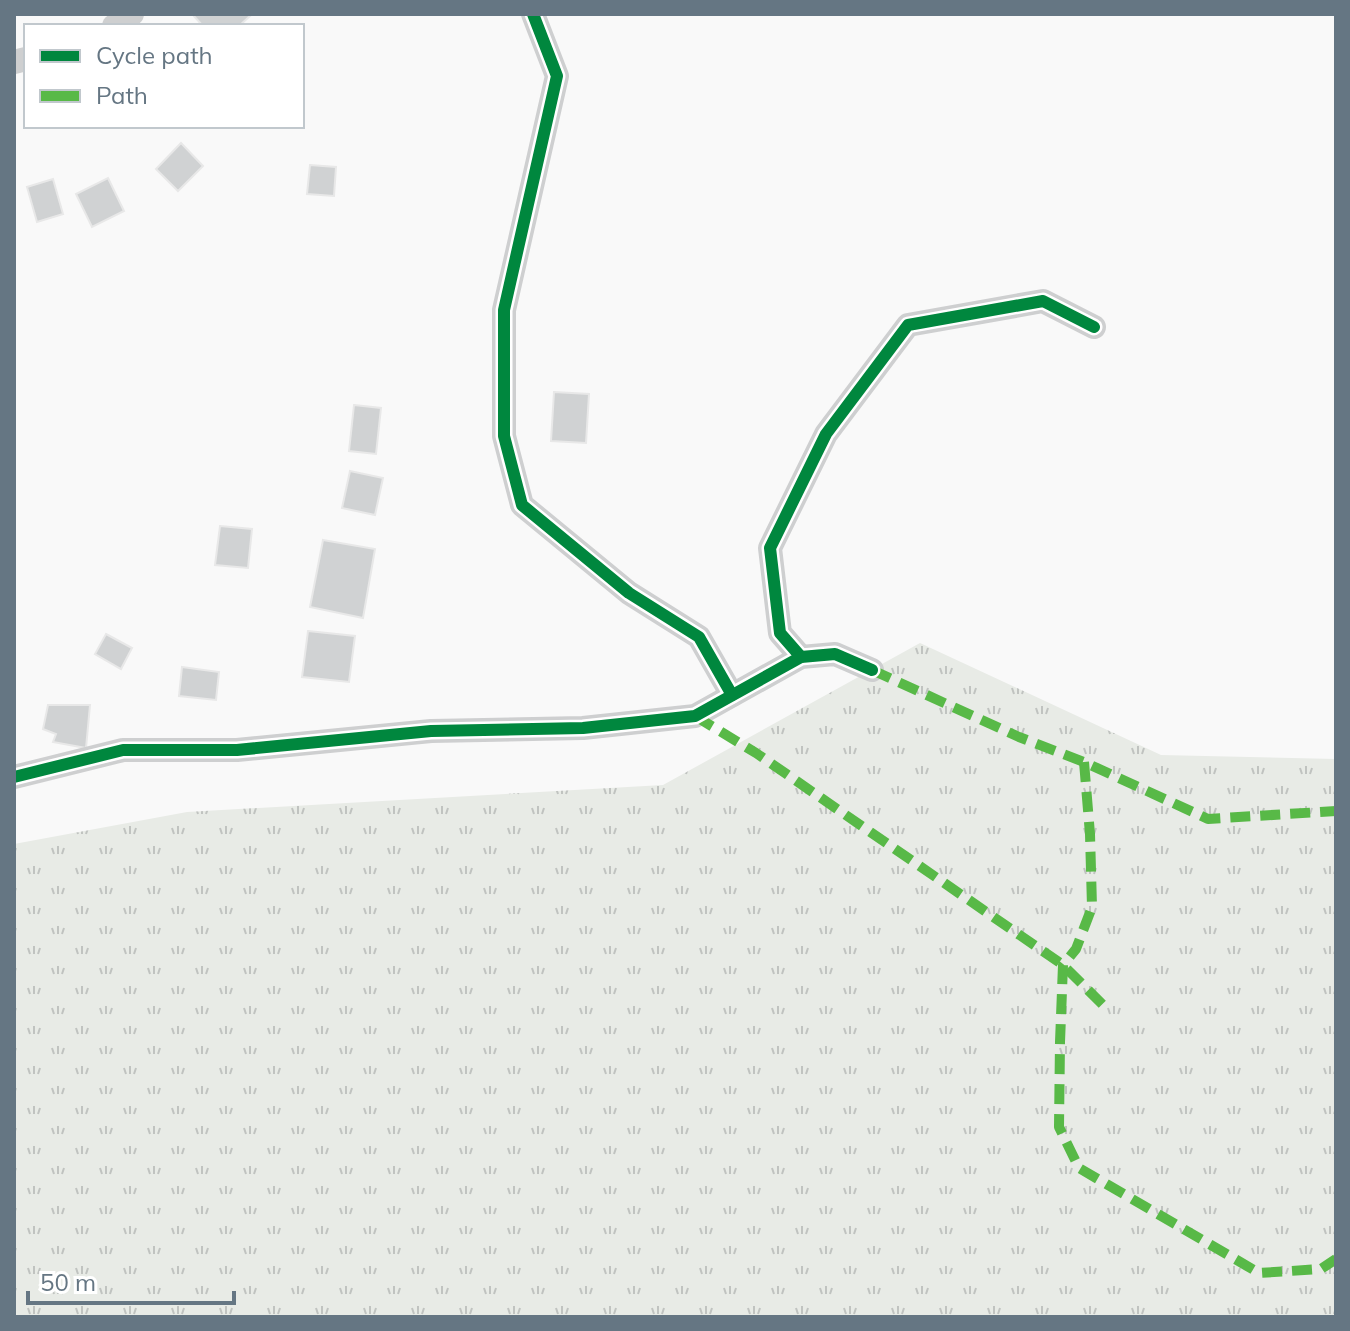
<svg xmlns="http://www.w3.org/2000/svg" width="1350" height="1331" viewBox="0 0 1350 1331" font-family="Mulish,sans-serif">
  <style>
    .grass { fill: url(#grass-tufts) }
    .building { fill: #d0d2d3; stroke: #e8e8e8; stroke-width: 2 }
    .lines { fill: none; stroke-linecap: round; stroke-linejoin: round }
    .minor { stroke: #cecfd0; stroke-width: 24 }
    .quiet { stroke: #58b947; stroke-width: 10; stroke-dasharray: 20 10; stroke-linecap: butt }
    .cycleway-casing { stroke: #fff; stroke-width: 17 }
    .cycleway { stroke: #00873e; stroke-width: 12 }
  </style>
  <defs>
    <pattern id="grass-tufts" width="24" height="20" patternUnits="userSpaceOnUse" patternTransform="scale(2)"><rect width="24" height="20" fill="#e8ebe6"/><path d="M3 7l-1-3M5 7V3M7 7l1-3M15 17l-1-3M17 17v-4M19 17l1-3" fill="none" stroke="#c0c3c0"/></pattern>
  </defs>
  <rect width="100%" height="100%" fill="#f9f9f9"/>
  <polygon class="grass" points="920,643 1161,755 1336,759 1336,1317 14,1317 14,844 187,812 663,785"/>
  <g class="building">
    <polygon points="192,14 248,14 250,16 239,26 203,26"/>
    <polygon points="181,143 203,166 178,191 156,169"/>
    <polygon points="310,165 336,167 334,196 307,194"/>
    <polygon points="108,178 124,211 92,227 76,194"/>
    <polygon points="53,179 63,214 37,222 27,187"/>
    <polygon points="554,392 589,394 586,443 551,441"/>
    <polygon points="354,405 381,408 376,454 349,451"/>
    <polygon points="350,471 383,478 375,515 342,508"/>
    <polygon points="220,526 252,529 248,568 215,565"/>
    <polygon points="323,540 375,549 363,618 310,607"/>
    <polygon points="308,631 355,636 349,682 302,677"/>
    <polygon points="106,634 132,648 121,669 95,654"/>
    <polygon points="182,667 219,672 216,700 179,696"/>
    <polygon points="48,705 90,705 86,748 53,742 56,734 43,729"/>
  </g>
  <g class="lines">
    <g class="minor">
      <polyline points="533,14 557,76 504,310 504,436 522,505 629,593 699,637 732,695"/>
      <polyline points="114,26 132,14"/>
      <polyline points="14,62 26,59"/>
      <polyline points="801,657 780,633 770,548 826,434 908,325 1043,301 1094,327"/>
      <polyline points="14,777 123,750 237,750 431,731 583,728 695,716 801,657 835,654 872,670"/>
    </g>
    <g class="quiet">
      <polyline points="872,670 1019,737 1084,762 1208,819 1336,811"/>
      <polyline points="695,716 756,753 1063,965 1108,1010"/>
      <polyline points="1084,762 1090,834 1092,907 1076,949 1063,965 1060,1042 1059,1127 1079,1168 1259,1273 1321,1269 1336,1259"/>
    </g>
    <g class="cycleway-casing">
      <g id="cycleway">
        <polyline points="533,14 557,76 504,310 504,436 522,505 629,593 699,637 732,695"/>
        <polyline points="801,657 780,633 770,548 826,434 908,325 1043,301 1094,327"/>
        <polyline points="14,777 123,750 237,750 431,731 583,728 695,716 801,657 835,654 872,670"/>
      </g>
    </g>
    <use href="#cycleway" class="cycleway"/>
  </g>
  <rect width="1350" height="1331" fill="none" stroke="#657683" stroke-width="32"/>
  <rect x="24" y="24" width="280" height="104" fill="#ffffff" stroke="#c1c8cd" stroke-width="2"/>
  <rect x="40" y="50" width="40" height="12" fill="#00873e" stroke="#c1c8cd" stroke-width="2"/>
  <text x="96" y="64" font-size="24" fill="#657683">Cycle path</text>
  <rect x="40" y="90" width="40" height="12" fill="#58b947" stroke="#c1c8cd" stroke-width="2"/>
  <text x="96" y="104" font-size="24" fill="#657683">Path</text>
  <path d="M28 1291v12h206v-12" fill="none" stroke="#657683" stroke-width="4"/>
  <text x="40" y="1291" font-size="24" fill="#657683" stroke="#ffffff" stroke-width="6" paint-order="stroke">50 m</text>
</svg>
